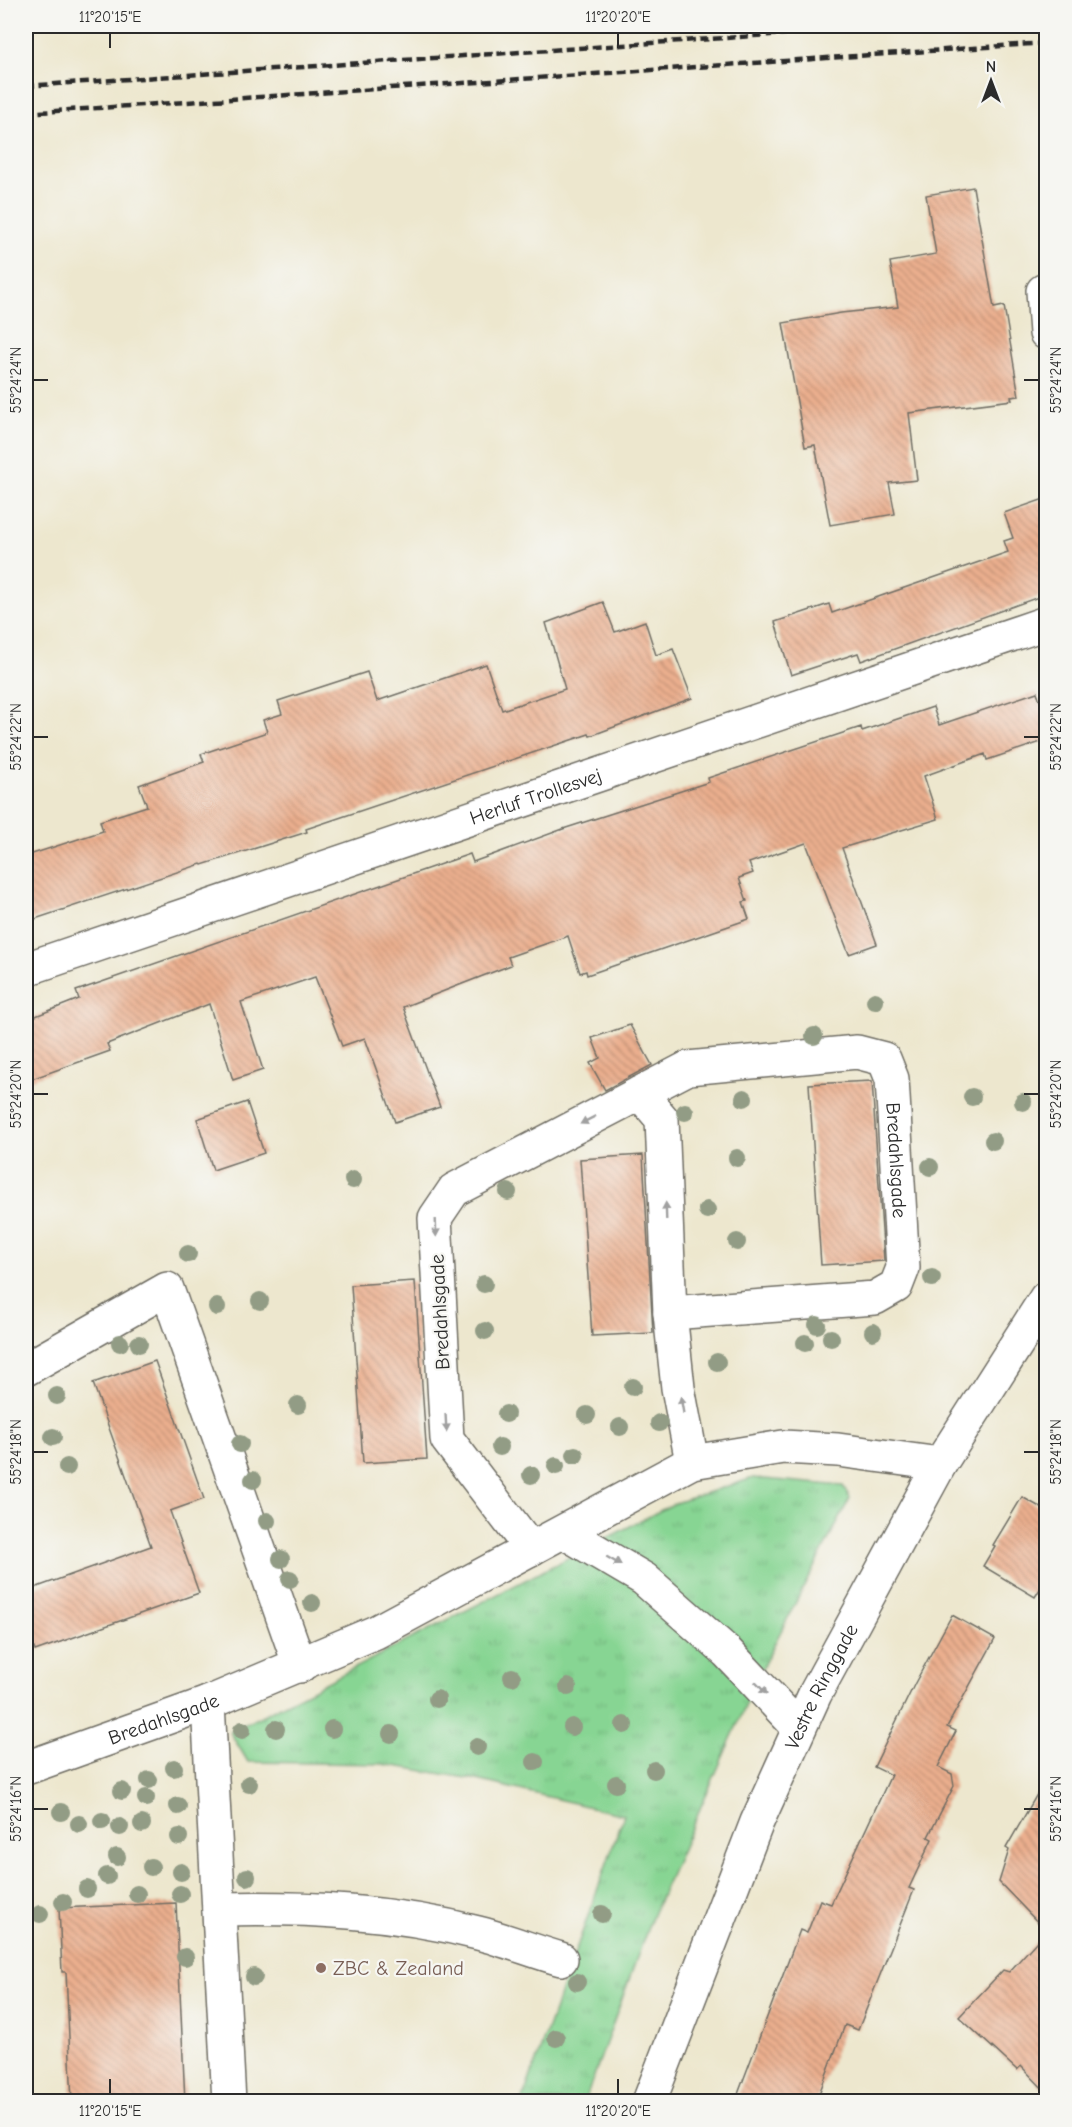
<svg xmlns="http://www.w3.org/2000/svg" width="1072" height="2127" viewBox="0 0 1072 2127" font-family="'Comic Neue',sans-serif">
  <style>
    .grass { fill: url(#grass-tufts); stroke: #59805f; stroke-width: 1.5 }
    .building { fill: url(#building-back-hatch) }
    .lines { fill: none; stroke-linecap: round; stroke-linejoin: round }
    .minor-casing { stroke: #6f6d64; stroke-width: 36 }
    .minor { stroke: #fff; stroke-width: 33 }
    .rail { stroke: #2b2b2b; stroke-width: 4.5; stroke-dasharray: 9 4.5; stroke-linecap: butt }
    .tree { fill: #929c85 }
    .oneway { fill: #a0a0a0 }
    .ticks { fill: none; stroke: #2b2b2b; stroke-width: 2 }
    .education-dot { fill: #8d6e63; stroke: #f6f6f2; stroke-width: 2 }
    .labels { text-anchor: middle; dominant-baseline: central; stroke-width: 4.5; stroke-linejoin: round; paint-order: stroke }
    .street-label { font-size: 20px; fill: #2b2b2b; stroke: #f6f6f2 }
    .education-label { font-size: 20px; fill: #785e54; stroke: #f6f6f2; text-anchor: start }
    .neatline { fill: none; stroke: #2b2b2b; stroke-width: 2 }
    .ticks-label { font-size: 15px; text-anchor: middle; fill: #2b2b2b }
  </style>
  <defs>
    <pattern id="grass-tufts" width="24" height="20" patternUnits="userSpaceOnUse" patternTransform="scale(1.5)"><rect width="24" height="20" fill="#87d593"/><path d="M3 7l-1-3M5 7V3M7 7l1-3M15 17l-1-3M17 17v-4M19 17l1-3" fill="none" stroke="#75b77f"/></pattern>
    <pattern id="building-back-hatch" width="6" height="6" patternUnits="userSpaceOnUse" patternTransform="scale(1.5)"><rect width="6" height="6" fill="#ebaf8e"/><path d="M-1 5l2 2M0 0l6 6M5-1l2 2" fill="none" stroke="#bf8f74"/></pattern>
  </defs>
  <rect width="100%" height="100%" fill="#f6f6f2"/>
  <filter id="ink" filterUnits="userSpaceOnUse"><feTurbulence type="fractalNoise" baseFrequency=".0167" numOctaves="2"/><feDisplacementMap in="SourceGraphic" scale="12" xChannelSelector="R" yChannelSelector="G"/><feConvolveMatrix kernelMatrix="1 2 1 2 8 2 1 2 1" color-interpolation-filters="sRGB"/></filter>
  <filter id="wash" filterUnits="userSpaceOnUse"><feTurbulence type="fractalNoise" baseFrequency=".008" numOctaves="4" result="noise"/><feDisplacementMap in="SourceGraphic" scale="24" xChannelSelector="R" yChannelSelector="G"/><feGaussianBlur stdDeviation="1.35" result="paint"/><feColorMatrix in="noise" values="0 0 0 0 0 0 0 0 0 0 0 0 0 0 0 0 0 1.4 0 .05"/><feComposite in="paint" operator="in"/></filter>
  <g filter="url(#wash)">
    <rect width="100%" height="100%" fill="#ede7ce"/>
    <polygon class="grass" points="753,1478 843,1486 850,1498 765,1662 651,1919 585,2101 522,2101 624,1815 473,1779 382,1764 248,1762 230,1732 675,1503"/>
    <g id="blocks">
      <g class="building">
        <polygon points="973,187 994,308 1004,306 1019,396 1011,397 1012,400 909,413 917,480 889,483 895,514 830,525 815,445 805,447 783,323 841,313 898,307 890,262 936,254 926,195"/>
        <polygon points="1047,498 1047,594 861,661 858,653 791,675 775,622 829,604 832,613 1008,552 1004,541 1013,538 1004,513"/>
        <polygon points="603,602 615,632 645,621 656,655 673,649 692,698 590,736 589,734 306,829 307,832 202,865 201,864 26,922 26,856 103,831 100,821 147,806 139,785 204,762 201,754 267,732 263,720 282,714 278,701 367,672 377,701 486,664 502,710 565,689 546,623"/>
        <polygon points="1037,692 1047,720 1047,740 987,760 985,754 924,776 938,819 842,848 877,944 849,954 806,843 749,863 753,873 739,878 747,901 743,902 749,919 587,975 586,971 580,973 568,936 508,957 511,965 403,1007 440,1107 395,1122 365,1038 342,1046 315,977 241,1002 263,1070 233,1080 209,1004 107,1044 110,1051 26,1081 26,1027 33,1025 33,1017 79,999 76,991 470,854 473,862 563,829 709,782 708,778 861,727 862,731 933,707 939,725"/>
        <polygon points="630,1025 652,1065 605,1090 590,1063 600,1058 592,1038"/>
        <polygon points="872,1081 884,1261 821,1265 809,1084"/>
        <polygon points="247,1102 264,1153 213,1170 197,1119"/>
        <polygon points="643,1155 653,1333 592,1336 580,1159"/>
        <polygon points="415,1281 427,1459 363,1463 351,1285"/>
        <polygon points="155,1361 204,1499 170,1511 199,1593 35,1651 26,1624 26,1591 151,1546 93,1383"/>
        <polygon points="1022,1497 1047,1511 1047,1578 1035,1597 983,1566 995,1546 993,1545"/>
        <polygon points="952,1615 995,1639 947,1727 956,1731 938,1767 952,1774 954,1786 928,1837 932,1839 909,1888 914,1890 858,2030 845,2025 816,2102 735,2102 800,1930 807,1933 820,1900 831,1904 891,1775 874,1767 915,1683"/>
        <polygon points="1047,1777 1047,2093 1021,2066 1017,2070 959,2017 1003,1970 1009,1972 1046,1931 999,1882 1009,1850 1006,1848"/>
        <polygon points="176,1903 185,2102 72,2102 66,1972 62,1972 59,1908"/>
      </g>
    </g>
  </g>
  <g filter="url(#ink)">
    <use href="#blocks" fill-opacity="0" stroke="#6f6d64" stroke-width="1.5"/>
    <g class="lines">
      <g class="minor-casing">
        <g id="minor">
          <polyline points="1043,291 1046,333"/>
          <path id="s1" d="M 26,969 L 1046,623"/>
          <polyline points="640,1093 662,1119 670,1313 678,1388 692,1462"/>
          <polyline points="26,1369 167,1289 300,1666"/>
          <polyline points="564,1532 644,1579 727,1652 799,1728"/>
          <path id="s2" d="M 531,1549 L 447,1439 L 435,1218 L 454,1190 L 688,1068 L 857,1052 L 884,1059 L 892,1079 L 903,1268 L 896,1286 L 875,1298 L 670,1313"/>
          <polyline points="208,1703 229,2102"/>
          <path id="s3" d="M 26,1768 L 208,1703 L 376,1632 L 692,1462 L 783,1447 L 838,1450 L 940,1464"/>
          <path d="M 219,1909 C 306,1907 393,1911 478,1933 C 506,1940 533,1951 561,1959"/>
          <path id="s4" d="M 649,2102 L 757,1822 L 815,1694 L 940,1464 L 1046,1298"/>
        </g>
      </g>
      <use href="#minor" class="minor"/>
      <g class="rail">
        <polyline points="26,86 900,26"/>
        <polyline points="26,113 1046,43"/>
      </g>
    </g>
    <g class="tree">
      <circle cx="875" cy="1001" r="9"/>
      <circle cx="814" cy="1036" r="9"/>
      <circle cx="972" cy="1097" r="9"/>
      <circle cx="744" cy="1098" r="9"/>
      <circle cx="1023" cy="1102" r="9"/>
      <circle cx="685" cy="1112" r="9"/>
      <circle cx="993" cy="1141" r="9"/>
      <circle cx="737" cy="1158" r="9"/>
      <circle cx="930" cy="1167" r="9"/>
      <circle cx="353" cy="1180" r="9"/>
      <circle cx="508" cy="1192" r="9"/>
      <circle cx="707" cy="1210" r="9"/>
      <circle cx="737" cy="1242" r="9"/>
      <circle cx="188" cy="1254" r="9"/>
      <circle cx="932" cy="1278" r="9"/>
      <circle cx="484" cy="1284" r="9"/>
      <circle cx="260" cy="1301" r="9"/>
      <circle cx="217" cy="1307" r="9"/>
      <circle cx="817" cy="1325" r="9"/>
      <circle cx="485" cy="1331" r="9"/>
      <circle cx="873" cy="1332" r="9"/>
      <circle cx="831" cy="1338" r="9"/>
      <circle cx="120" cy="1343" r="9"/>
      <circle cx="805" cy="1343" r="9"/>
      <circle cx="139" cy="1344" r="9"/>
      <circle cx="717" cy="1362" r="9"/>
      <circle cx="633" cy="1387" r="9"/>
      <circle cx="57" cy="1396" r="9"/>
      <circle cx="298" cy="1405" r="9"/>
      <circle cx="506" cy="1414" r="9"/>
      <circle cx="587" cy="1415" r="9"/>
      <circle cx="659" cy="1423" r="9"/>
      <circle cx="620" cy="1427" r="9"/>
      <circle cx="53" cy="1437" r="9"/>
      <circle cx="240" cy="1444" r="9"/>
      <circle cx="500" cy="1447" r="9"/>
      <circle cx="575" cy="1455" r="9"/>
      <circle cx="556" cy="1466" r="9"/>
      <circle cx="67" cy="1467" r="9"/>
      <circle cx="531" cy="1475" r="9"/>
      <circle cx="253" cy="1480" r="9"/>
      <circle cx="267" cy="1521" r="9"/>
      <circle cx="281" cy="1559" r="9"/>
      <circle cx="290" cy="1579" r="9"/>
      <circle cx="312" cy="1603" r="9"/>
      <circle cx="512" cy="1677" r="9"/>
      <circle cx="568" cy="1687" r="9"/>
      <circle cx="437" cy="1699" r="9"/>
      <circle cx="624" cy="1725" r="9"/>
      <circle cx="572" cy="1727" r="9"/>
      <circle cx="276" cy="1729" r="9"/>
      <circle cx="332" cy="1729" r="9"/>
      <circle cx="242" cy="1730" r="9"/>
      <circle cx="391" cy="1734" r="9"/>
      <circle cx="477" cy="1747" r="9"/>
      <circle cx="535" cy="1762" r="9"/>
      <circle cx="174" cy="1768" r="9"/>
      <circle cx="654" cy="1770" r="9"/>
      <circle cx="149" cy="1780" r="9"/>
      <circle cx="249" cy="1784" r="9"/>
      <circle cx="616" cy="1784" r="9"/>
      <circle cx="122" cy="1791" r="9"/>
      <circle cx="146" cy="1798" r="9"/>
      <circle cx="178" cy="1806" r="9"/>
      <circle cx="61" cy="1812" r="9"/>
      <circle cx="102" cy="1821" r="9"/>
      <circle cx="79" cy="1824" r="9"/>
      <circle cx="142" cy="1824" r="9"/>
      <circle cx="120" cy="1827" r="9"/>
      <circle cx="179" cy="1837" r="9"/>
      <circle cx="117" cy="1857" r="9"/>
      <circle cx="151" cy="1867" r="9"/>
      <circle cx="181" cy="1872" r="9"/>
      <circle cx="107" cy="1876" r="9"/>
      <circle cx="247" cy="1877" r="9"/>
      <circle cx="87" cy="1889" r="9"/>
      <circle cx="137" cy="1894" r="9"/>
      <circle cx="180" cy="1894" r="9"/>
      <circle cx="63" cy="1902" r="9"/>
      <circle cx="40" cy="1914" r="9"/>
      <circle cx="602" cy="1914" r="9"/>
      <circle cx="185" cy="1957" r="9"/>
      <circle cx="254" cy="1977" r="9"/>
      <circle cx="577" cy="1982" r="9"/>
      <circle cx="556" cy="2038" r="9"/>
    </g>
    <defs><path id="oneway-solid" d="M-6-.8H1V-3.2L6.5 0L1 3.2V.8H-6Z" transform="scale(1.5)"/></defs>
    <g class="oneway">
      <use href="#oneway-solid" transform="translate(588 1120) rotate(153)"/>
      <use href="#oneway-solid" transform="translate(666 1211) rotate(-92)"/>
      <use href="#oneway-solid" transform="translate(436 1228) rotate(88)"/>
      <use href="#oneway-solid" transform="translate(682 1405) rotate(-100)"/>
      <use href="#oneway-solid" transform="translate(446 1423) rotate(87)"/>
      <use href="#oneway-solid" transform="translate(614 1561) rotate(30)"/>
      <use href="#oneway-solid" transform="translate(761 1688) rotate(46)"/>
    </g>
  </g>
  <path class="ticks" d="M 110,33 L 110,48M 618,33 L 618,48M 33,380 L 48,380M 1024,380 L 1039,380M 33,737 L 48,737M 1024,737 L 1039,737M 33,1094 L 48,1094M 1024,1094 L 1039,1094M 33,1452 L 48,1452M 1024,1452 L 1039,1452M 33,1809 L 48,1809M 1024,1809 L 1039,1809M 110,2079 L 110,2094M 618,2079 L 618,2094"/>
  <circle class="education-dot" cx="321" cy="1968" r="6"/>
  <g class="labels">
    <g class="street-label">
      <text stroke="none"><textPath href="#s1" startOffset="538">Herluf Trollesvej</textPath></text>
      <text stroke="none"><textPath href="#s2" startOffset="958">Bredahlsgade</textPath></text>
      <text transform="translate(440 1312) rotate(-93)">Bredahlsgade</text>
      <text stroke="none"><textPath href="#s4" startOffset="450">Vestre Ringgade</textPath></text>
      <text stroke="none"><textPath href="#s3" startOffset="146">Bredahlsgade</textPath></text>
    </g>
    <g class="education-label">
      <text x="333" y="1968">ZBC &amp; Zealand</text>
    </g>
  </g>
  <rect width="1072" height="2127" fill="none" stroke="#f6f6f2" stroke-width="66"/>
  <g transform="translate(991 81)" stroke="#f6f6f2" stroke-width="4.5" paint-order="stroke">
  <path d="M0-4.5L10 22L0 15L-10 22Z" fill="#2b2b2b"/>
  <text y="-9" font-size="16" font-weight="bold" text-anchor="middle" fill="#2b2b2b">N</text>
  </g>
  <rect x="33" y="33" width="1006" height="2061" class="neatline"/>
  <g class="ticks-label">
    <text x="110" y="22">11°20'15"E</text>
    <text x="618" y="22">11°20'20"E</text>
    <text transform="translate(16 380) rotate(-90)" y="5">55°24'24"N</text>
    <text transform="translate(1056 380) rotate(-90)" y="5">55°24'24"N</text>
    <text transform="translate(16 737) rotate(-90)" y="5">55°24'22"N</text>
    <text transform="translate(1056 737) rotate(-90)" y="5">55°24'22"N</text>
    <text transform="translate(16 1094) rotate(-90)" y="5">55°24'20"N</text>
    <text transform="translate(1056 1094) rotate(-90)" y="5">55°24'20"N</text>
    <text transform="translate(16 1452) rotate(-90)" y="5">55°24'18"N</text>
    <text transform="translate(1056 1452) rotate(-90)" y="5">55°24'18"N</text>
    <text transform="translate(16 1809) rotate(-90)" y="5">55°24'16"N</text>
    <text transform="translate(1056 1809) rotate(-90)" y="5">55°24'16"N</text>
    <text x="110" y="2116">11°20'15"E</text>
    <text x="618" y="2116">11°20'20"E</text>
  </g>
</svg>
